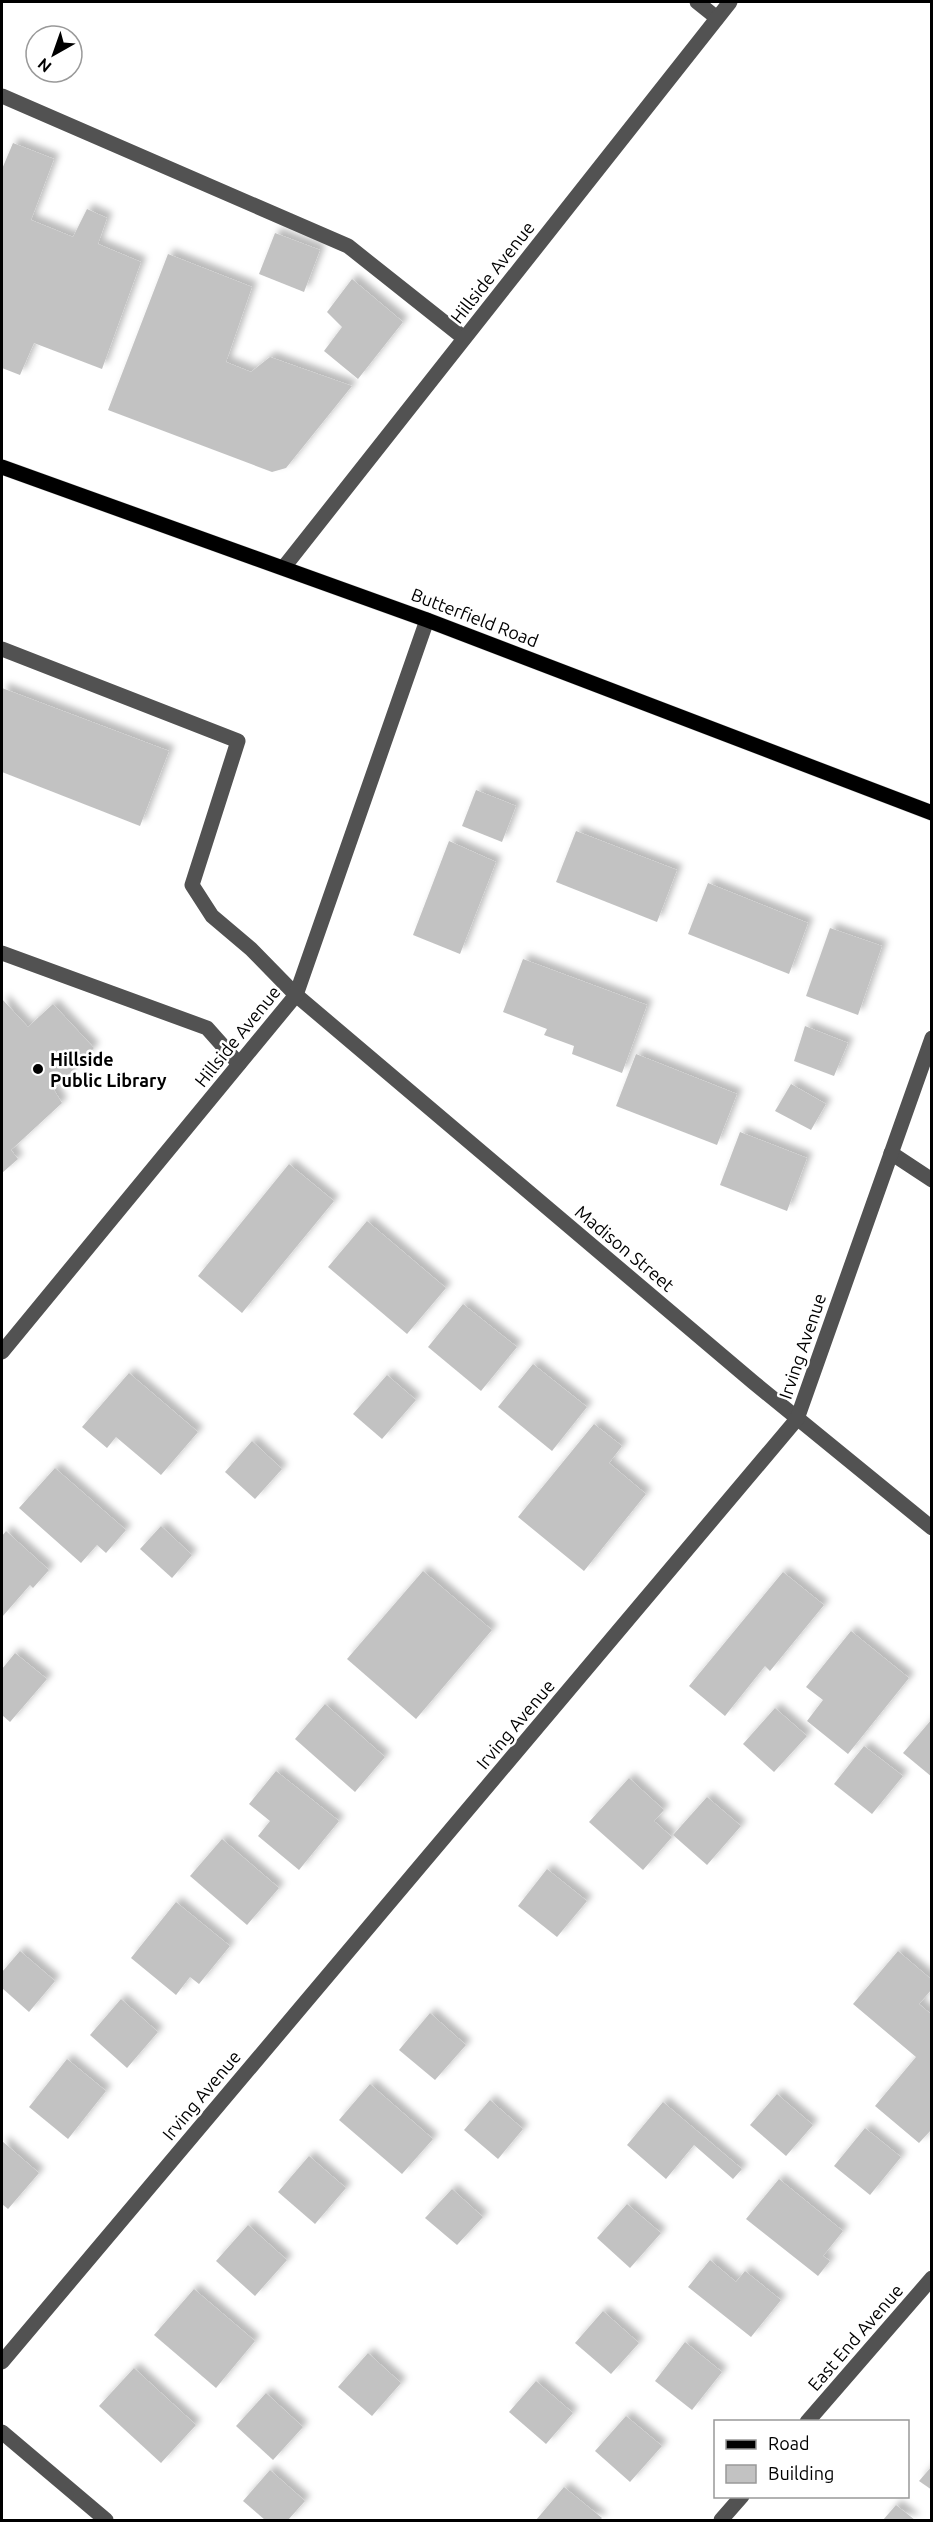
<svg xmlns="http://www.w3.org/2000/svg" width="933" height="2522" viewBox="0 0 933 2522" font-family="Ubuntu,sans-serif">
  <style>
    .building { fill: #c2c2c2; filter: url(#shadow) }
    .lines { fill: none; stroke-linecap: round; stroke-linejoin: round }
    .major-casing { stroke: #dbdbdb; stroke-width: 16 }
    .minor { stroke: #525252; stroke-width: 15 }
    .major { stroke: #000; stroke-width: 15 }
    .poi-dot { fill: #000; stroke: #fff; stroke-width: 2 }
    .labels { text-anchor: middle; dominant-baseline: central; stroke-width: 5; stroke-linejoin: round; paint-order: stroke }
    .street-label { font-size: 18px; fill: #000; stroke: #fff }
    .poi-label { font-size: 18px; font-weight: bold; fill: #000; stroke: #fff; text-anchor: start }
  </style>
  <defs>
    <filter id="shadow"><feDropShadow dx="5.5" dy="-5.5" stdDeviation="3" flood-color="#0004"/></filter>
  </defs>
  <rect width="100%" height="100%" fill="#fff"/>
  <g class="building">
    <polygon points="13,143 54,159 31,220 73,237 87,209 107,218 98,244 141,262 102,369 34,343 20,375 2,368 2,169"/>
    <polygon points="275,233 320,250 304,292 259,274"/>
    <polygon points="168,254 252,287 226,362 251,372 270,357 352,386 286,468 272,472 108,410"/>
    <polygon points="352,279 403,322 358,379 324,351 342,327 327,312"/>
    <polygon points="2,688 169,751 140,826 2,772"/>
    <polygon points="476,790 516,806 502,842 462,826"/>
    <polygon points="576,831 677,870 657,922 556,882"/>
    <polygon points="449,841 496,862 460,954 413,935"/>
    <polygon points="708,883 808,923 789,974 688,934"/>
    <polygon points="830,928 882,946 858,1015 806,996"/>
    <polygon points="523,959 647,1005 622,1073 572,1054 574,1046 544,1035 547,1029 503,1012"/>
    <polygon points="2,999 28,1027 53,1004 94,1048 54,1090 62,1103 11,1150 18,1159 2,1173"/>
    <polygon points="805,1026 848,1043 834,1076 794,1061"/>
    <polygon points="636,1054 737,1094 717,1145 616,1106"/>
    <polygon points="791,1084 826,1104 811,1130 775,1111"/>
    <polygon points="740,1132 807,1158 787,1211 720,1185"/>
    <polygon points="289,1164 334,1201 242,1313 198,1276"/>
    <polygon points="367,1221 446,1288 407,1334 328,1267"/>
    <polygon points="463,1304 517,1347 481,1391 428,1347"/>
    <polygon points="533,1364 587,1407 552,1451 498,1407"/>
    <polygon points="129,1373 198,1432 161,1475 116,1437 107,1448 82,1427"/>
    <polygon points="387,1375 416,1400 382,1439 353,1414"/>
    <polygon points="594,1424 622,1446 609,1463 646,1494 584,1571 518,1517"/>
    <polygon points="252,1441 282,1469 255,1499 225,1472"/>
    <polygon points="55,1468 126,1530 106,1553 97,1545 81,1563 19,1508"/>
    <polygon points="161,1526 192,1555 172,1578 140,1549"/>
    <polygon points="6,1531 49,1570 33,1588 30,1585 2,1617 2,1536"/>
    <polygon points="423,1571 492,1630 416,1719 347,1659"/>
    <polygon points="783,1572 824,1605 770,1671 765,1666 725,1716 689,1686"/>
    <polygon points="851,1631 909,1678 848,1754 807,1721 823,1700 806,1687"/>
    <polygon points="15,1653 47,1679 10,1722 2,1715 2,1669"/>
    <polygon points="325,1704 385,1757 355,1792 295,1739"/>
    <polygon points="775,1708 807,1736 774,1772 743,1744"/>
    <polygon points="932,1719 932,1777 903,1753"/>
    <polygon points="864,1746 903,1776 872,1814 834,1784"/>
    <polygon points="276,1771 339,1821 299,1870 258,1836 270,1821 249,1804"/>
    <polygon points="629,1778 664,1810 654,1821 672,1837 643,1870 589,1822"/>
    <polygon points="707,1797 741,1826 707,1865 673,1835"/>
    <polygon points="222,1839 279,1888 247,1925 190,1876"/>
    <polygon points="547,1869 587,1901 557,1937 518,1906"/>
    <polygon points="176,1902 230,1946 199,1984 190,1977 176,1995 131,1958"/>
    <polygon points="20,1951 55,1981 29,2012 2,1988 2,1972"/>
    <polygon points="898,1951 932,1980 932,1989 919,2004 932,2015 932,2129 919,2143 875,2106 916,2057 853,2004"/>
    <polygon points="121,1999 158,2032 127,2068 90,2035"/>
    <polygon points="430,2013 466,2045 435,2080 399,2050"/>
    <polygon points="67,2059 106,2091 68,2139 29,2107"/>
    <polygon points="370,2084 433,2139 402,2174 339,2120"/>
    <polygon points="777,2094 813,2125 786,2156 750,2125"/>
    <polygon points="490,2100 523,2129 498,2159 464,2130"/>
    <polygon points="663,2102 742,2169 733,2179 694,2145 666,2179 627,2145"/>
    <polygon points="865,2128 901,2157 870,2195 834,2166"/>
    <polygon points="2,2141 39,2173 8,2209 2,2204"/>
    <polygon points="309,2156 346,2188 315,2224 278,2192"/>
    <polygon points="779,2179 843,2231 823,2256 830,2261 818,2276 746,2219"/>
    <polygon points="452,2189 483,2217 457,2245 425,2218"/>
    <polygon points="627,2204 661,2233 630,2268 597,2238"/>
    <polygon points="248,2225 287,2260 255,2296 216,2261"/>
    <polygon points="710,2260 736,2282 745,2271 781,2300 751,2337 688,2287"/>
    <polygon points="194,2289 255,2341 216,2388 154,2335"/>
    <polygon points="603,2311 639,2343 611,2374 575,2343"/>
    <polygon points="685,2342 722,2372 692,2410 655,2381"/>
    <polygon points="368,2353 401,2383 372,2416 338,2387"/>
    <polygon points="134,2368 196,2425 161,2463 99,2406"/>
    <polygon points="536,2381 573,2413 546,2444 509,2412"/>
    <polygon points="266,2393 303,2427 273,2460 236,2426"/>
    <polygon points="626,2416 662,2446 630,2482 595,2451"/>
    <polygon points="932,2466 932,2490 919,2481"/>
    <polygon points="270,2470 305,2501 288,2520 265,2520 243,2501"/>
    <polygon points="564,2487 602,2518 600,2520 536,2520"/>
    <polygon points="896,2505 915,2520 883,2520"/>
  </g>
  <g class="lines">
    <g class="major-casing">
      <polyline id="major" points="2,467 427,620 932,813"/>
    </g>
    <g class="minor">
      <polyline points="697,2 717,18"/>
      <polyline points="2,96 348,246 464,338"/>
      <polyline points="284,567 730,2"/>
      <polyline points="2,649 238,741 192,885 212,916 251,949 296,995 753,1382 932,1528"/>
      <polyline points="2,953 207,1028 239,1064"/>
      <polyline points="891,1153 932,1180"/>
      <polyline points="2,1352 296,995 427,620"/>
      <polyline points="2,2362 797,1419 932,1038"/>
      <polyline points="807,2422 932,2278"/>
      <polyline points="2,2432 106,2520"/>
      <polyline points="721,2520 742,2496"/>
    </g>
    <use href="#major" class="major"/>
  </g>
  <circle class="poi-dot" cx="38" cy="1069" r="6"/>
  <g class="labels">
    <g class="street-label">
      <text transform="translate(492 272) rotate(-52)">Hillside Avenue</text>
      <text transform="translate(475 617) rotate(21)">Butterfield Road</text>
      <text transform="translate(237 1036) rotate(-51)">Hillside Avenue</text>
      <text transform="translate(625 1248) rotate(40)">Madison Street</text>
      <text transform="translate(802 1346) rotate(-71)">Irving Avenue</text>
      <text transform="translate(515 1724) rotate(-50)">Irving Avenue</text>
      <text transform="translate(201 2095) rotate(-50)">Irving Avenue</text>
      <text transform="translate(855 2337) rotate(-49)">East End Avenue</text>
    </g>
    <g class="poi-label">
      <text x="50" y="1059">Hillside<tspan x="50" dy="21">Public Library</tspan></text>
    </g>
  </g>
  <rect width="933" height="2522" fill="none" stroke="#000000" stroke-width="6"/>
  <rect x="714" y="2420" width="195" height="78" fill="#ffffff" stroke="#999999" stroke-width="1.5"/>
  <rect x="726" y="2440" width="30" height="9" fill="#000000" stroke="#999999" stroke-width="1.5"/>
  <text x="768" y="2450" font-size="18" fill="#000000">Road</text>
  <rect x="726" y="2465" width="30" height="18" fill="#c2c2c2" stroke="#999999" stroke-width="1.5"/>
  <text x="768" y="2480" font-size="18" fill="#000000">Building</text>
  <g transform="translate(54 54) rotate(220)"><circle r="28" fill="#ffffff" stroke="#999999" stroke-width="1.5"/>
  <path d="M0-4.5L10 22L0 15L-10 22Z" fill="#000000"/>
  <text y="-9" font-size="16" font-weight="bold" text-anchor="middle" fill="#000000">N</text>
  </g>
</svg>
